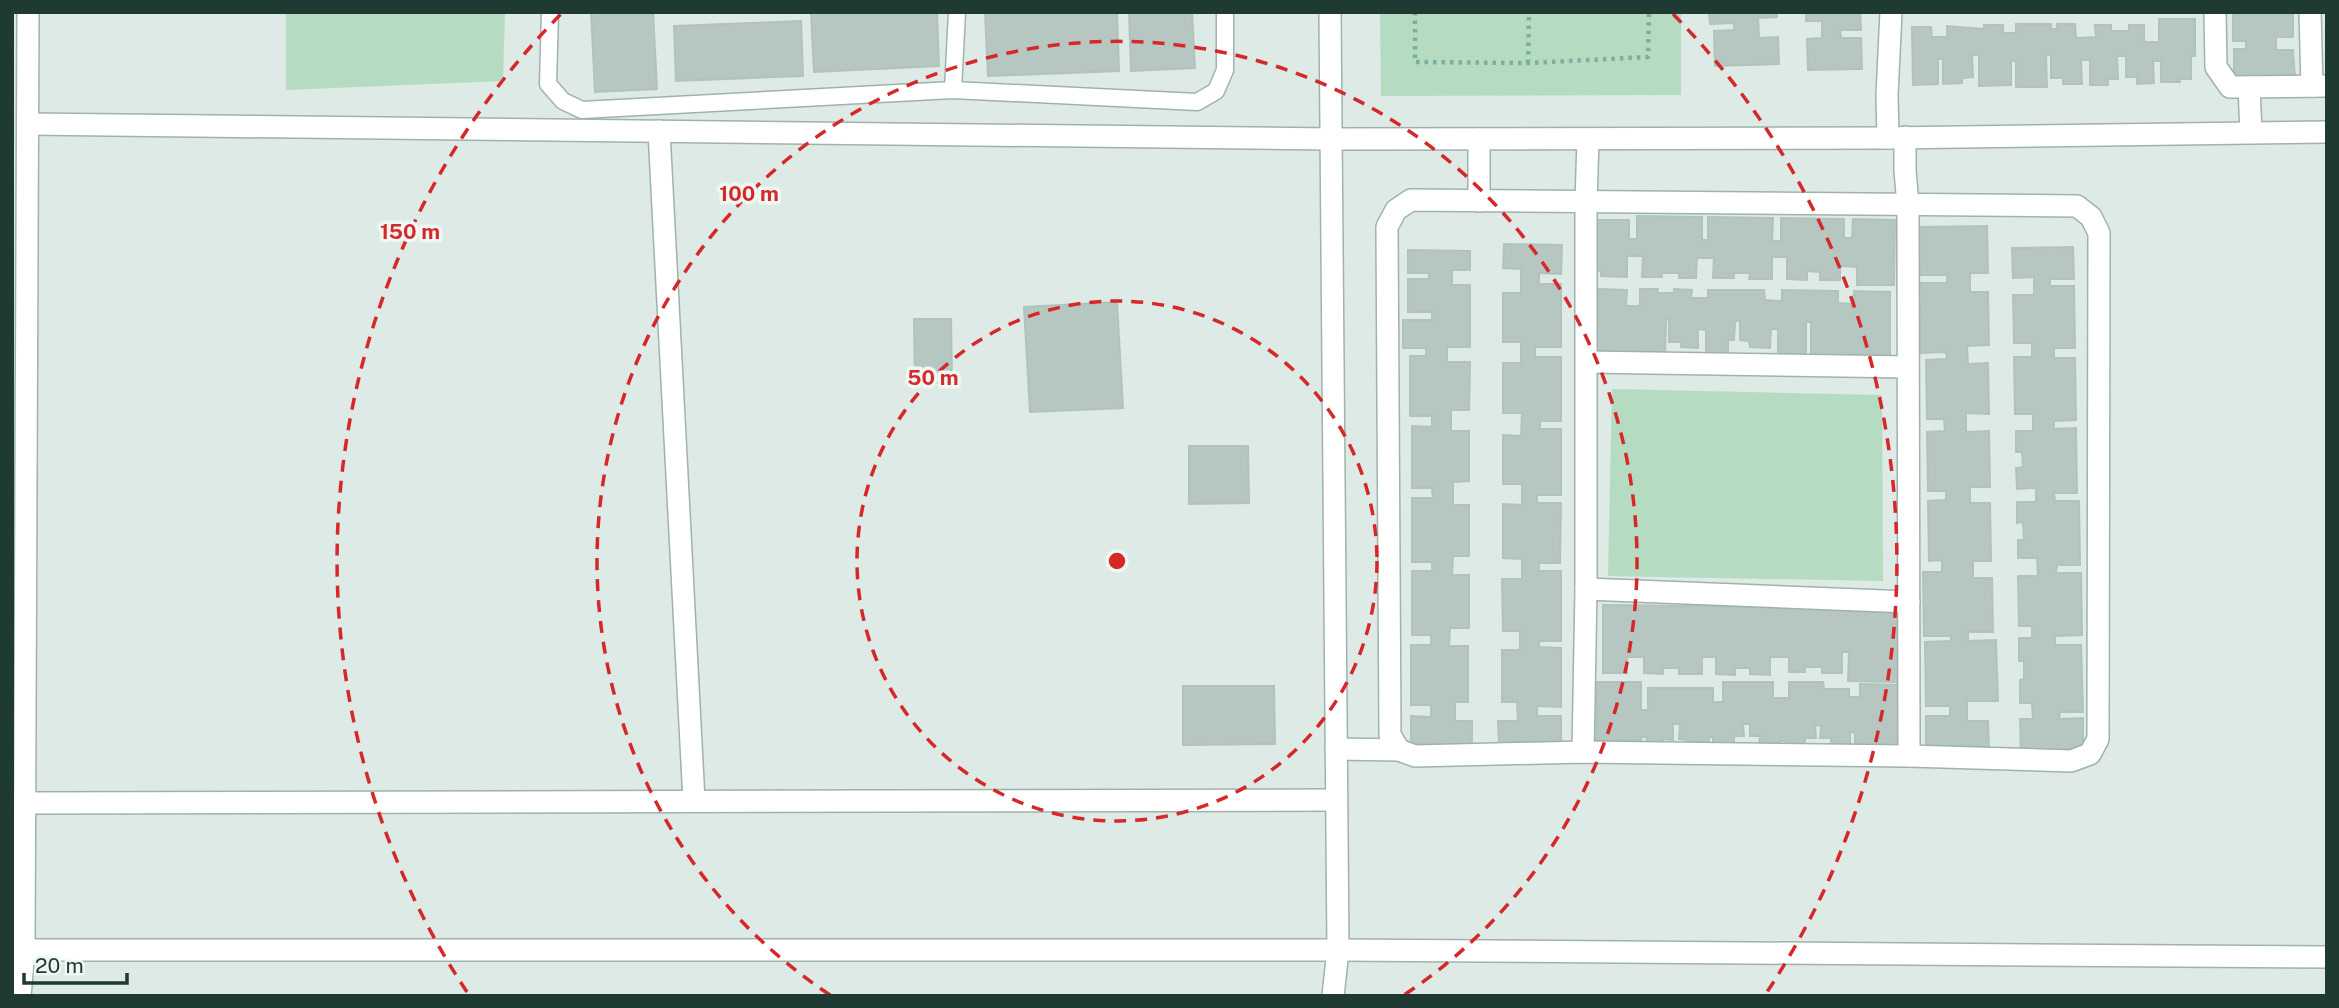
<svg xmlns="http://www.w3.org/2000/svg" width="2339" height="1008" viewBox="0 0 2339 1008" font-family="'Public Sans',sans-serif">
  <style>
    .green { fill: #b5dcc1 }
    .building { fill: #b6c7c1; stroke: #b0c3bc; stroke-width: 2 }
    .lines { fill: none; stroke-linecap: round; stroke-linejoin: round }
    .service-casing { stroke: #a0b2ac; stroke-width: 19 }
    .minor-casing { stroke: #a0b2ac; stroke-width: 24 }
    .tertiary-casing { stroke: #a0b2ac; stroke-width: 24 }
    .path { stroke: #7dafa1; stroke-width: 4.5; stroke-dasharray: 3.5 5; stroke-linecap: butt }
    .service { stroke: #fff; stroke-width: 16 }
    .minor { stroke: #fff; stroke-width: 21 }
    .tertiary { stroke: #fff; stroke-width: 21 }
    .ring { fill: none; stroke: #d62828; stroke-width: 3.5; stroke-dasharray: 12 9 }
    .centre { fill: #d62828; stroke: #eef7f2; stroke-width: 3.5 }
    .ring-label { font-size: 21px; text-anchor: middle; font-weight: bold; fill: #d62828; stroke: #eef7f2; stroke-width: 7; stroke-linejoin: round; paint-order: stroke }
  </style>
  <rect width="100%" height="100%" fill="#ddeae5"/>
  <g class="green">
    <polygon points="286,12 505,12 503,81 286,90"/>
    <polygon points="1380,12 1681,12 1681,95 1381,96"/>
    <polygon points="1612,389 1882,395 1883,581 1608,576"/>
  </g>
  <g class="building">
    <polygon points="591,12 653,12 657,89 595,92"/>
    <polygon points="811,12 937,12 939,66 814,72"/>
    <polygon points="985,12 1117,12 1119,71 988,76"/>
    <polygon points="1129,12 1192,12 1195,68 1131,71"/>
    <polygon points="1709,12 1777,12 1777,17 1758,18 1759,38 1778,37 1779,64 1715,66 1714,31 1734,30 1734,23 1710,24"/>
    <polygon points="1806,12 1860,12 1861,30 1840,30 1841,38 1861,38 1862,69 1808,70 1807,39 1822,38 1822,21 1806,21"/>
    <polygon points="2233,12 2293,12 2293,37 2276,37 2276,50 2293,50 2295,78 2234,79 2234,49 2246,49 2246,41 2233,41"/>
    <polygon points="2159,19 2195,19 2195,56 2191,56 2191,79 2179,79 2180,82 2161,82 2161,61 2153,61 2154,83 2137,84 2137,77 2126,77 2126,56 2117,56 2118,79 2108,79 2108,85 2090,85 2090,60 2081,60 2082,84 2063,84 2063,78 2051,78 2051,55 2046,55 2047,87 2016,87 2016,61 2011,61 2011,85 1979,86 1979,55 1972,55 1973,77 1962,78 1962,83 1943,84 1943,59 1938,59 1938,84 1913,85 1912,27 1931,27 1932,37 1947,37 1947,26 1984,29 1984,25 2003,25 2003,33 2016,33 2016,24 2051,24 2051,29 2057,29 2057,24 2075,24 2076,38 2096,37 2095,25 2111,25 2111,31 2129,31 2129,25 2144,25 2144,42 2159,42"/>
    <polygon points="801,21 803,76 676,81 674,26"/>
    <polygon points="1637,216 1702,217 1702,240 1708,240 1708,217 1773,218 1772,241 1781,241 1781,218 1844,219 1844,238 1852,238 1853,219 1895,220 1894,285 1857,285 1857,267 1840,266 1840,280 1820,280 1820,272 1807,271 1807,280 1787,279 1787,257 1772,257 1772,279 1749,279 1750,273 1734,273 1734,278 1713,278 1714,258 1697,258 1696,278 1679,278 1679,273 1661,273 1662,277 1642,277 1643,256 1627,256 1627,277 1601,276 1601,271 1594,271 1594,220 1629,220 1629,239 1637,239"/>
    <polygon points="1987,226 1988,273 1970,273 1970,292 1988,292 1989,345 1967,346 1968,364 1988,363 1989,414 1966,413 1966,432 1989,431 1990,487 1970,487 1970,503 1990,503 1991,561 1973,561 1973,578 1992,578 1993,632 1968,632 1968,641 1996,640 1998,701 1967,701 1967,721 1988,721 1989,748 1926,749 1926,716 1950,716 1950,706 1926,706 1925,642 1951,641 1951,636 1924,636 1923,572 1942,572 1942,560 1929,561 1928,501 1946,500 1946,491 1928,491 1927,432 1945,431 1944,419 1927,419 1926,360 1947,359 1946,352 1920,353 1919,283 1947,283 1947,275 1918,275 1917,227"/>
    <polygon points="1504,244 1562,245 1561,274 1539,273 1539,284 1561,284 1561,347 1535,347 1535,357 1561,357 1561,421 1540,421 1540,429 1561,429 1561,495 1537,495 1537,503 1561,503 1560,563 1539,563 1539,571 1561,571 1561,641 1539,641 1539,647 1561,648 1561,707 1537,706 1537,716 1561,716 1561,744 1499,743 1498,721 1518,721 1517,702 1502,702 1502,650 1520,650 1520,631 1503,631 1502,579 1522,579 1522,559 1503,558 1503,504 1522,505 1522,484 1503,484 1503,435 1521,436 1522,413 1503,413 1503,363 1521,363 1521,342 1503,342 1503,293 1521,293 1521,269 1503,268"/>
    <polygon points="2073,247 2074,279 2050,279 2050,286 2074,286 2075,348 2054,348 2054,358 2075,358 2076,420 2054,421 2054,429 2076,428 2077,493 2054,493 2055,501 2079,501 2080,565 2057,565 2056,573 2081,573 2082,635 2055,636 2055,645 2081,645 2083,712 2060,712 2059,719 2083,718 2083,754 2021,754 2020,719 2033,719 2032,703 2020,703 2020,680 2024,679 2024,661 2019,661 2019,638 2032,638 2032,626 2019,626 2018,576 2038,576 2037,558 2018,558 2018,540 2024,540 2023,522 2017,523 2017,502 2036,502 2036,488 2017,489 2016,468 2023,467 2022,452 2016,452 2016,431 2033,431 2033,414 2015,414 2014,357 2032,357 2032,343 2014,343 2013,295 2034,295 2034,277 2013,278 2012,248"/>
    <polygon points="1408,250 1470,251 1470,270 1452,270 1452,285 1470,285 1470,347 1447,347 1447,362 1470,362 1469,410 1451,410 1451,431 1469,431 1469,481 1453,482 1453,505 1469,505 1469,556 1453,556 1452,575 1469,575 1469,628 1450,628 1449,646 1468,646 1468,702 1455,702 1455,721 1472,721 1472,745 1411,744 1411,716 1431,717 1431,705 1411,705 1411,645 1431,645 1431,635 1412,635 1412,571 1432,571 1432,562 1412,562 1412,498 1433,498 1432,488 1412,488 1412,426 1432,427 1432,416 1410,416 1410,356 1426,356 1426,348 1403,348 1403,320 1432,320 1432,312 1408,312 1408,279 1429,279 1429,273 1408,273"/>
    <polygon points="1598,289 1627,290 1626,306 1640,306 1640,289 1658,289 1657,293 1674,293 1674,289 1692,290 1691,298 1708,298 1708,290 1764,290 1765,300 1782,301 1782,290 1838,291 1838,303 1854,304 1854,291 1890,292 1890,358 1811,358 1811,322 1806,322 1806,358 1778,358 1778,329 1771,329 1770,348 1750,347 1749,341 1740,340 1740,321 1735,321 1734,340 1728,340 1728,357 1706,357 1706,330 1698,329 1698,348 1681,347 1681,342 1669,342 1669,320 1666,319 1665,357 1597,356"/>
    <polygon points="1117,302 1123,408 1030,412 1024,307"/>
    <polygon points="914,319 951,319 952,383 915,383"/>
    <polygon points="1189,446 1248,446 1249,503 1189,504"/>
    <polygon points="1603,605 1899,608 1898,682 1848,681 1849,652 1842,652 1842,673 1822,673 1822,667 1805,667 1805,672 1789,672 1789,657 1770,657 1770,675 1750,674 1750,668 1735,668 1735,675 1716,674 1716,657 1702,657 1702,674 1679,674 1679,668 1663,668 1663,674 1644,673 1644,657 1627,657 1627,673 1603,673"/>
    <polygon points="1597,682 1641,682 1641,710 1648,710 1648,688 1713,688 1713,702 1723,702 1723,682 1773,682 1773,698 1789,698 1789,682 1823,682 1824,689 1849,689 1849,697 1860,697 1860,684 1901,685 1900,752 1855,752 1855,733 1850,732 1850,744 1831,744 1831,738 1820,738 1821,726 1815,725 1816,738 1805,738 1805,745 1786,744 1786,741 1780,741 1780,745 1759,745 1760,736 1750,736 1750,724 1743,724 1744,736 1734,736 1734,744 1713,744 1713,737 1709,737 1709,745 1688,745 1688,740 1679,739 1680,724 1673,724 1673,740 1663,739 1663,744 1646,744 1647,737 1641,737 1642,749 1596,748"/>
    <polygon points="1183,686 1274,686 1275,744 1183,745"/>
  </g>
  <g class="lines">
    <g class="service-casing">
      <g id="service">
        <polyline points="550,12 548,84 563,101 582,110 953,90 1197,102 1216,91 1225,70 1225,12"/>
        <polyline points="953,90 957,12"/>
      </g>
    </g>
    <g class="minor-casing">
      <g id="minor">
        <polyline points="1330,12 1338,950 1333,996"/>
        <polyline points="2215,12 2216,67 2230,87 2327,86"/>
        <polyline points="2310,12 2312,86"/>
        <polyline points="2249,87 2251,132"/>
        <polyline points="28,124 1331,139 1888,138 2327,132"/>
        <polyline points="659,131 694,801"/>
        <polyline points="1905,137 1905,170 1908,205 1909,756"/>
        <polyline points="1888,138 1887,95 1891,12"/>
        <polygon points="1411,200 2077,206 2091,217 2099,233 2098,739 2090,754 2071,761 1909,756 1583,752 1415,756 1399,750 1390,735 1387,227 1396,210"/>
        <polyline points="1479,201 1479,139"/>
        <polyline points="1587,362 1908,367"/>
        <polyline points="1586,589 1909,602"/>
        <polyline points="1336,749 1399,750"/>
        <polyline points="1583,752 1586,589 1586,202 1588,139"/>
        <polyline points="25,803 1336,800"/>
        <polyline points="20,996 24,950 28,12"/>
      </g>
    </g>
    <g class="tertiary-casing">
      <polyline id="tertiary" points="12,950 1338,950 2327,957"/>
    </g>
    <g class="path">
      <polyline points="1415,12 1415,62 1528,63 1648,57 1649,12"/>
      <polyline points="1528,63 1529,12"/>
    </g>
    <use href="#service" class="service"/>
    <use href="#minor" class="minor"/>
    <use href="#tertiary" class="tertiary"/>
  </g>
  <g class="ring">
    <circle cx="1117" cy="561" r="260"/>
    <path d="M830 995A520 520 0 1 1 1404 995"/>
    <path d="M467 992A780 780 0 0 1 561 14M1673 14A780 780 0 0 1 1767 992"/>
  </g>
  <circle cx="1117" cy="561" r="10" class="centre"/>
  <g class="ring-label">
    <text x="749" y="201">100 m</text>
    <text x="410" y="239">150 m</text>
    <text x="933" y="385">50 m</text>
  </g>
  <rect width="2339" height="1008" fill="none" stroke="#1f3a33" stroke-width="28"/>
  <path d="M24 973v10h103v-10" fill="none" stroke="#1f3a33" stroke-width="3.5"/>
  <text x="35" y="973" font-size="21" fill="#1f3a33" stroke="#eef7f2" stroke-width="5" paint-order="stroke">20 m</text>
</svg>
